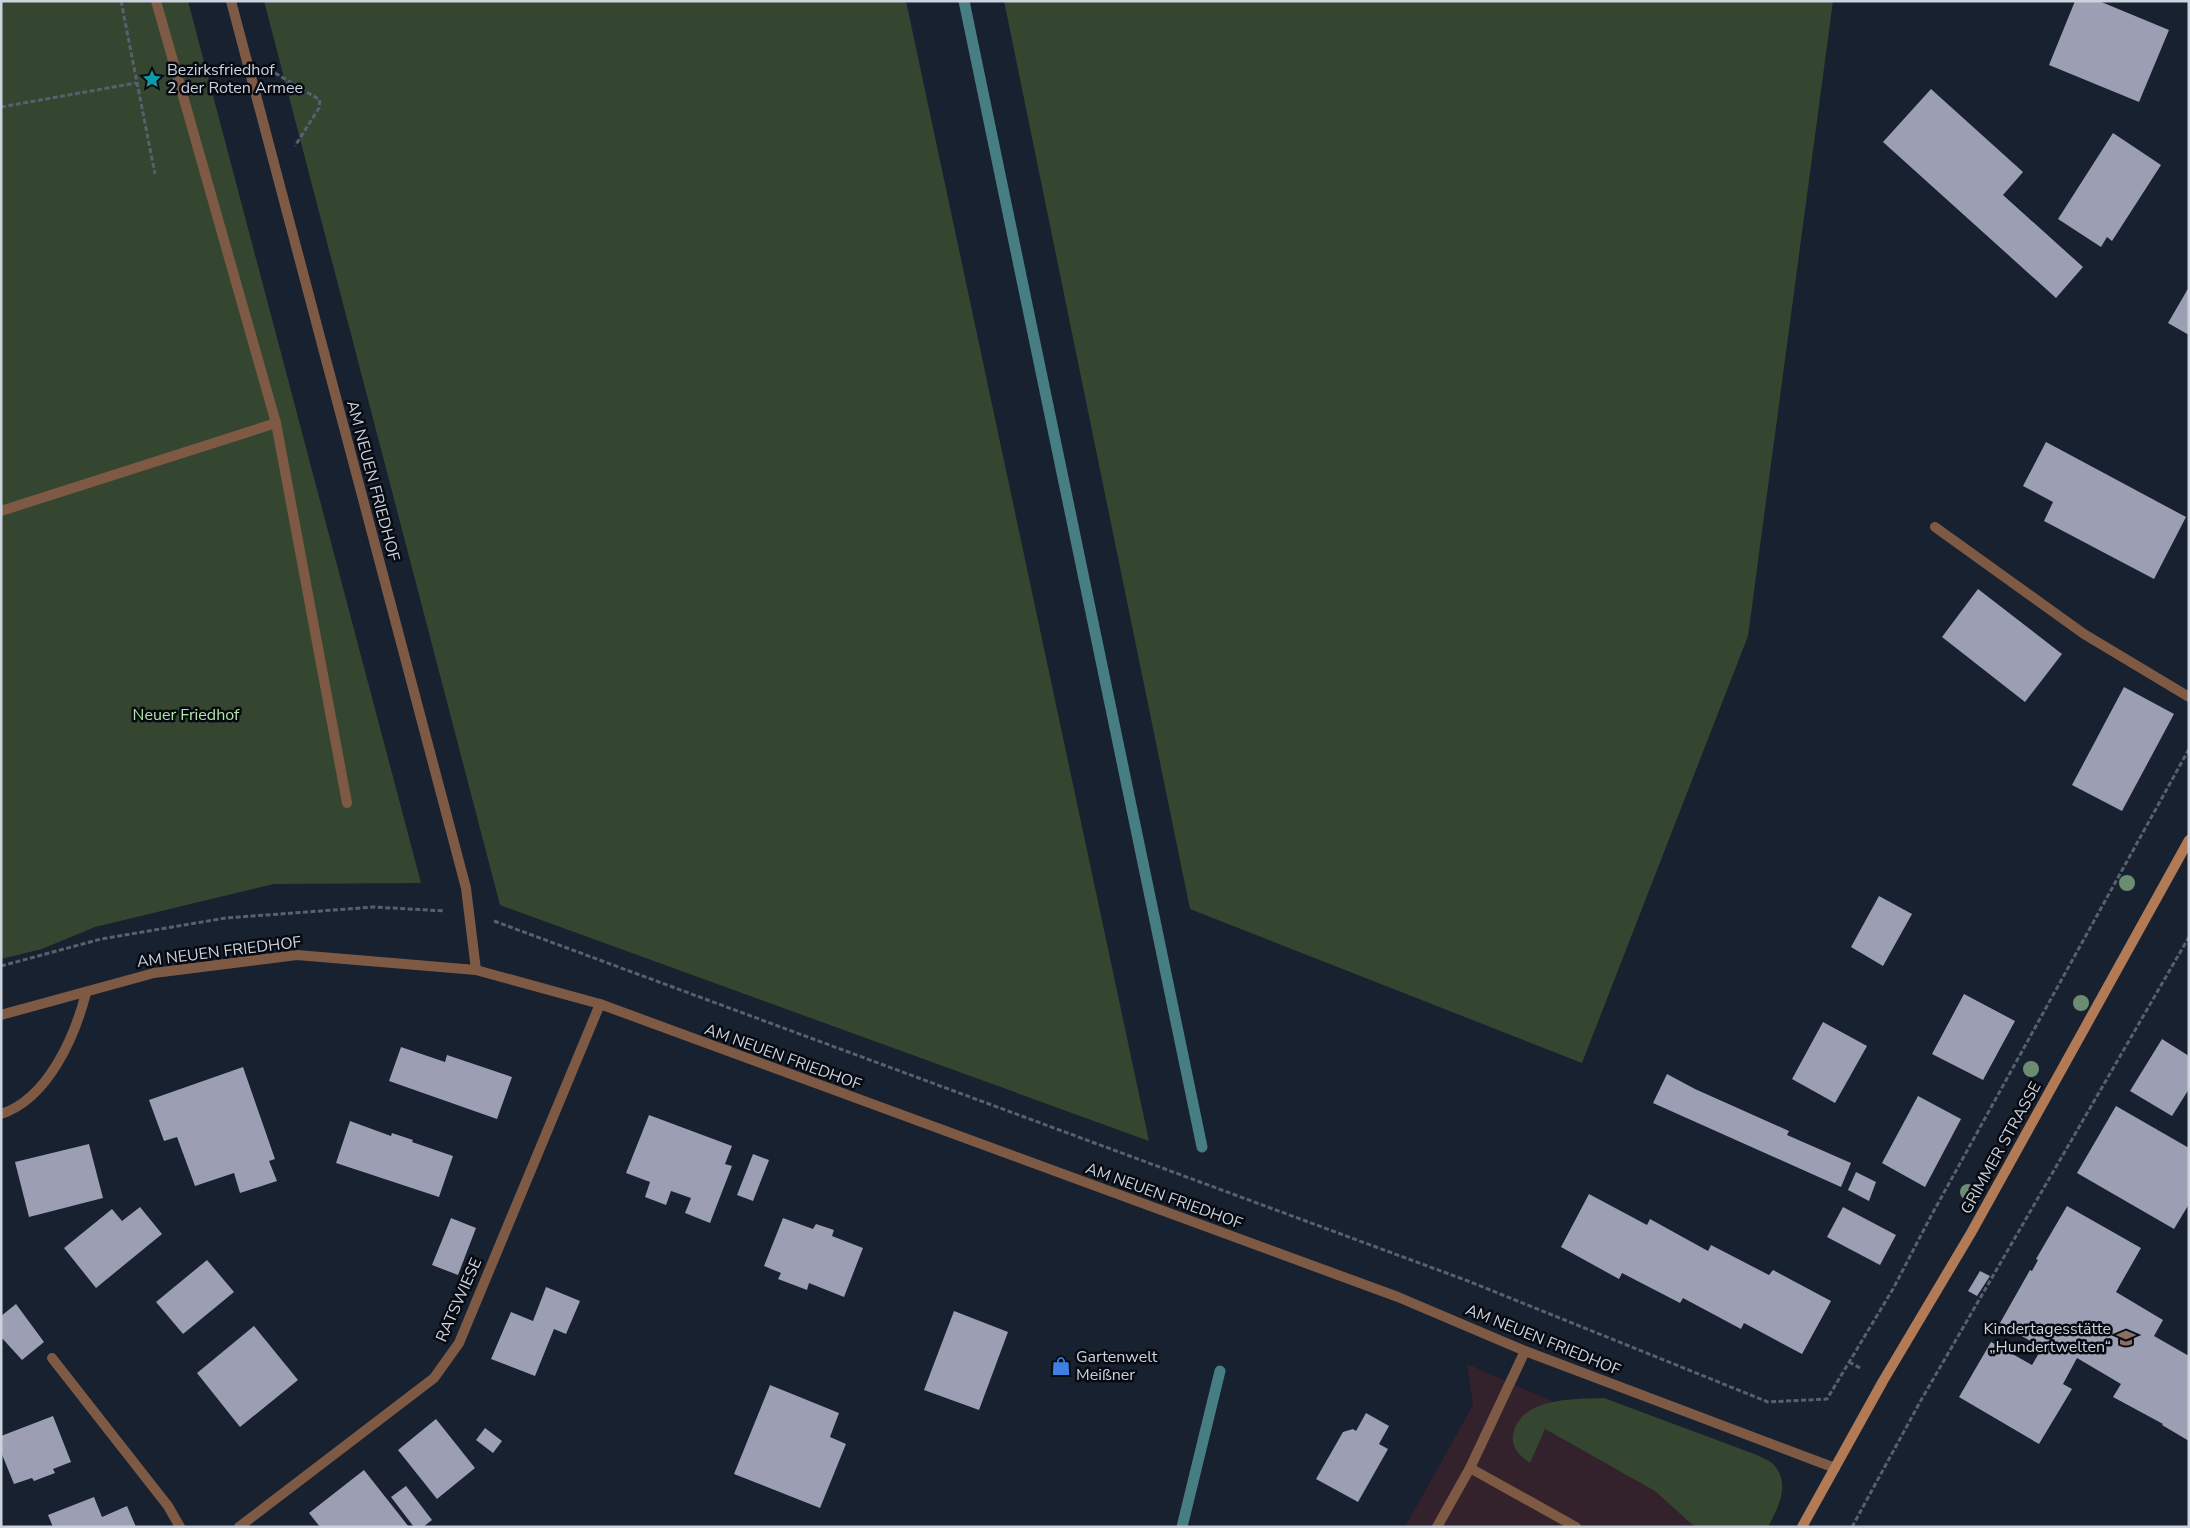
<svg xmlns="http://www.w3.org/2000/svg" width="2190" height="1528" viewBox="0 0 2190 1528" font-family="'Nunito Sans',sans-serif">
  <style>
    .commercial { fill: #33222b }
    .green { fill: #344630 }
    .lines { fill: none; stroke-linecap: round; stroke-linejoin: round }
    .stream { stroke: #467e84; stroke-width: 11 }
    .building { fill: #9c9eb4 }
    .path { stroke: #57606e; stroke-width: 3; stroke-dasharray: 5 2.5; stroke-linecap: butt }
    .lane { stroke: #7e5a44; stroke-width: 10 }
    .street { stroke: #7e5a44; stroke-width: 10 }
    .secondary { stroke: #b37a56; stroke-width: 10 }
    .tree { fill: #6d8d73 }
    .labels { text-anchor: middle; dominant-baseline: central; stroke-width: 5; stroke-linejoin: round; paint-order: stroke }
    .poi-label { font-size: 16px; fill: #ccd3de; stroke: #070b11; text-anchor: start }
    .street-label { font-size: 16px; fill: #ccd3de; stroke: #070b11 }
    .park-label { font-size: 16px; fill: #b3e6a9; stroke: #070b11 }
  </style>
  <rect width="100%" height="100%" fill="#172130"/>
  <polygon class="commercial" points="1467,1364 1767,1495 1748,1527 1405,1527 1473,1405"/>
  <g class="green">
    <polygon points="1,1 188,1 421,883 274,884 95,927 42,949 1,959"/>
    <polygon points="264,1 906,1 1149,1141 500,905"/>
    <polygon points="1004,1 1833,1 1748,636 1582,1063 1190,909"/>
    <path d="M 1604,1398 L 1757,1455 C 1762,1458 1770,1460 1774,1465 C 1791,1484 1778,1508 1768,1527 L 1695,1527 L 1655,1491 L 1545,1429 L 1530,1463 C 1520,1456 1511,1448 1513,1435 C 1520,1397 1574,1399 1604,1398 Z"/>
  </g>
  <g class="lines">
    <g class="stream">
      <polyline points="964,1 1202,1147"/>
      <polyline points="1182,1527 1220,1371"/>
    </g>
  </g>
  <g class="building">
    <polygon points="2075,1 2099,1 2169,30 2139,102 2049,65"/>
    <polygon points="1931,89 2023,172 2003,195 2083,267 2056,298 1883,142"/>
    <polygon points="2113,133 2161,165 2112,241 2107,237 2101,247 2058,219"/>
    <polygon points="2189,287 2189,335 2168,323"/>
    <polygon points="2046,442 2186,517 2154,579 2044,521 2053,502 2023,486"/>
    <polygon points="1978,589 2062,654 2025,702 1942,637"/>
    <polygon points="2124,687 2174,714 2122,811 2072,785"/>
    <polygon points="1879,896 1912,914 1883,966 1851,947"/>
    <polygon points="1964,994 2015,1021 1983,1080 1932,1054"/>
    <polygon points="1823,1022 1867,1046 1835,1103 1792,1079"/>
    <polygon points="2162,1039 2189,1056 2189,1089 2172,1116 2130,1091"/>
    <polygon points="401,1047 445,1062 447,1055 512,1077 497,1119 389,1081"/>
    <polygon points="243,1067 275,1159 269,1161 277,1181 240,1193 234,1173 195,1186 177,1137 164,1141 149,1100"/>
    <polygon points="1667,1074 1695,1089 1789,1131 1787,1135 1851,1163 1841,1187 1653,1103"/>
    <polygon points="1918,1096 1961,1119 1925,1187 1882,1163"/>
    <polygon points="2116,1106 2189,1148 2189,1204 2174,1229 2077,1173"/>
    <polygon points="649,1115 732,1146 725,1164 732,1166 710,1223 685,1213 691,1198 671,1191 666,1205 645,1197 650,1182 626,1173"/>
    <polygon points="350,1121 391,1136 392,1133 413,1140 412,1142 453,1156 439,1197 336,1163"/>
    <polygon points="89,1144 103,1198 29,1217 15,1162"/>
    <polygon points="753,1154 769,1160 753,1201 737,1195"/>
    <polygon points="1856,1172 1876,1182 1869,1201 1848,1190"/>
    <polygon points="1589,1194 1647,1225 1650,1219 1708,1251 1711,1245 1769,1275 1773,1270 1831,1301 1802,1354 1744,1323 1741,1329 1683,1298 1680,1303 1622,1273 1619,1279 1561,1247"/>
    <polygon points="2067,1206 2141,1248 2116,1292 2163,1320 2154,1336 2189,1356 2189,1441 2162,1425 2163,1424 2113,1397 2121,1384 2077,1358 2063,1384 2072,1389 2039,1444 1959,1397 1991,1342 2032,1365 2042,1348 2000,1323 2030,1270 2032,1271 2038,1260 2036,1259"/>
    <polygon points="140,1207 162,1234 96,1288 64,1248 112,1209 122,1221"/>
    <polygon points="1843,1207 1896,1235 1880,1265 1827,1237"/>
    <polygon points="451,1218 476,1228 458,1275 432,1265"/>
    <polygon points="783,1218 813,1229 816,1224 834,1230 832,1236 863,1248 844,1297 809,1283 807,1290 778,1279 781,1273 764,1266"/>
    <polygon points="207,1260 234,1292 183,1334 156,1302"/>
    <polygon points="1980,1271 1990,1276 1977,1296 1968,1291"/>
    <polygon points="546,1287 580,1301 566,1334 554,1329 535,1376 491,1359 511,1312 533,1321"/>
    <polygon points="16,1304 44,1342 22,1360 1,1337 1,1316"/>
    <polygon points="954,1311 1008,1332 979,1410 924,1390"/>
    <polygon points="254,1326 298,1380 240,1427 197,1373"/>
    <polygon points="770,1385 839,1413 830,1437 846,1444 820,1508 734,1474"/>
    <polygon points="1366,1413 1389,1426 1379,1444 1388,1449 1358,1502 1316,1479 1343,1432 1353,1429 1356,1431"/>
    <polygon points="53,1416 71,1462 53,1469 55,1473 34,1481 32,1478 14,1484 1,1452 1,1436"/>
    <polygon points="436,1419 475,1468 437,1499 398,1450"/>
    <polygon points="485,1428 502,1441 493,1453 476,1440"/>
    <polygon points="364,1470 409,1527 320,1527 309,1513"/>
    <polygon points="406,1486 432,1520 423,1527 414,1527 391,1497"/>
    <polygon points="94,1497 102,1517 127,1506 136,1527 53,1527 48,1515"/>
  </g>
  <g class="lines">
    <g class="path">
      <polyline points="121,1 155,174"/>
      <polyline points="275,73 320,100 319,108 295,146"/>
      <polyline points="1,107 136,83"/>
      <polyline points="494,921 1468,1281 1768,1402 1827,1399 1893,1289 1931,1216 2189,749"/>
      <polyline points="1,966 101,939 226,918 374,907 445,911"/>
      <polyline points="1849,1362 1862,1369"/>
      <polyline points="1852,1527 1920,1402 2189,937"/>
    </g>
    <g class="lane">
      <polyline points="156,1 276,423 347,803"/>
      <polyline points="1,511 276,423"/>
      <polyline points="1935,527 2084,634 2189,697"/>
      <polyline points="1470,1468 1576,1527"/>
      <polyline points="1437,1527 1470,1468 1525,1351"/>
    </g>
    <g class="street">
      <polyline points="231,1 466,888 476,970"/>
      <polyline points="1,1015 154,973 297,955 476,970 600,1004 1398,1297 1525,1351 1835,1468"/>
      <path d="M 1,1114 C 48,1099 75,1036 86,993"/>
      <polyline points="52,1358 168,1506 180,1527"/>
      <polyline points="239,1527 434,1378 459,1343 600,1004"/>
    </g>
    <polyline class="secondary" points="1802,1527 1883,1381 1971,1233 2189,840"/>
  </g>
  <g class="tree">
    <circle cx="2127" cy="883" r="8"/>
    <circle cx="2081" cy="1003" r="8"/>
    <circle cx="2031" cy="1069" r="8"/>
    <circle cx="1968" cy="1192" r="8"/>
  </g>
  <defs>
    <g id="sight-bare" transform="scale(1.5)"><path d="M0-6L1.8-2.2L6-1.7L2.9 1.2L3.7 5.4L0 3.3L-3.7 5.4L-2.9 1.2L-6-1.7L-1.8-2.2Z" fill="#0f9aa8" stroke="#070b11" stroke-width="2.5" paint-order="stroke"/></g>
    <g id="school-bare" transform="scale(1.5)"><path d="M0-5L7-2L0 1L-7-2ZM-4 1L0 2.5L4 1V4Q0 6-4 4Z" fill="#8d6e63" stroke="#070b11" stroke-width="2.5" paint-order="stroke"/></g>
    <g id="shop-bare" transform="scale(1.5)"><path d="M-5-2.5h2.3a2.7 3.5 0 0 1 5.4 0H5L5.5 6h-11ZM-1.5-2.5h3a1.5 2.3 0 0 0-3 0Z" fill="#3f7fe0" stroke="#070b11" stroke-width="2.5" paint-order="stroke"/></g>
  </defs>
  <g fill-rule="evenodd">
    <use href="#sight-bare" x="152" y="79"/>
    <use href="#school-bare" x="2126" y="1338"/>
    <use href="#shop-bare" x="1061" y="1366"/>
  </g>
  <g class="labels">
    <g class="poi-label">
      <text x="167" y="70">Bezirksfriedhof<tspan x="167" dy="18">2 der Roten Armee</tspan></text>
      <text x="2111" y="1329" text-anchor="end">Kindertagesstätte<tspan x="2111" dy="18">„Hundertwelten“</tspan></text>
      <text x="1076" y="1357">Gartenwelt<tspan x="1076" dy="18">Meißner</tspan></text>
    </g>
    <g class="street-label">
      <text transform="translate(373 481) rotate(75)">AM NEUEN FRIEDHOF</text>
      <text transform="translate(219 952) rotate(-7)">AM NEUEN FRIEDHOF</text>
      <text transform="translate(783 1057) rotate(20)">AM NEUEN FRIEDHOF</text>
      <text transform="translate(2001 1148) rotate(-61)">GRIMMER STRASSE</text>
      <text transform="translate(1164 1196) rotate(20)">AM NEUEN FRIEDHOF</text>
      <text transform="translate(459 1300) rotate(-66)">RATSWIESE</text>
      <text transform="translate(1543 1340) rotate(22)">AM NEUEN FRIEDHOF</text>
    </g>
    <g class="park-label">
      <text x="186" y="715">Neuer Friedhof</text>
    </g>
  </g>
  <rect width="2190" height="1528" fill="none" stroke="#ccd3de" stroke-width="5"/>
</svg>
